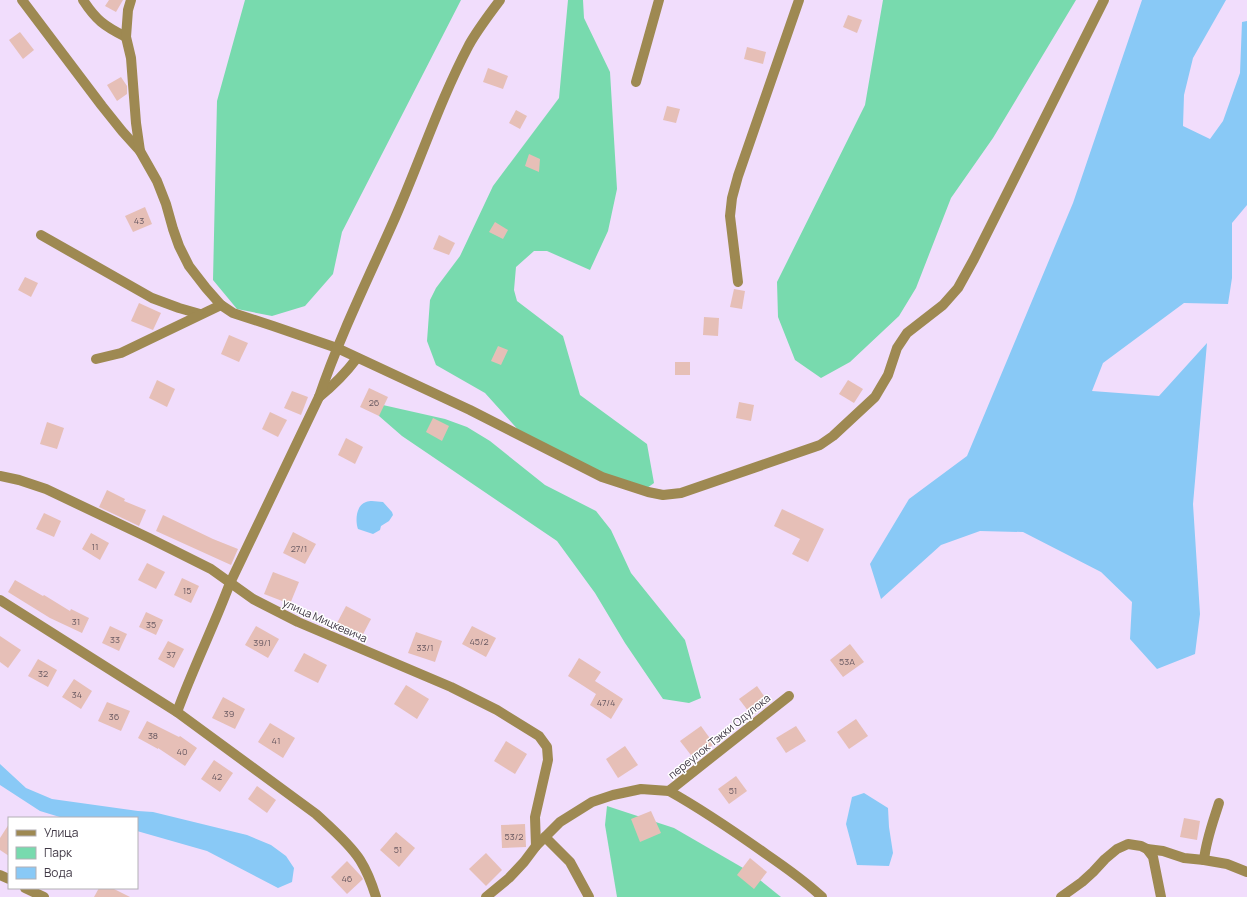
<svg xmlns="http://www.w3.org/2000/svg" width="1247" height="897" viewBox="0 0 1247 897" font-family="Manrope,sans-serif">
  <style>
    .green { fill: #78daae }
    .water { fill: #89c9f6 }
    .building { fill: #e6bfb7 }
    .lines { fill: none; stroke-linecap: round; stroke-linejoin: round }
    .minor { stroke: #9e8952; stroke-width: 10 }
    .labels { text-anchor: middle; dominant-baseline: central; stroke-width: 3; stroke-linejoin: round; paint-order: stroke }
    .number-label { font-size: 9px; fill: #6a5a62 }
    .street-label { font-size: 11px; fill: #413946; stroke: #fff }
  </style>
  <rect width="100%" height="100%" fill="#f1ddfc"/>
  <g class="green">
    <polygon points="245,0 461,0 342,232 333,274 305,306 272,316 237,309 213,280 217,101"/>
    <polygon points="568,0 583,0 584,18 610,72 617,189 608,231 590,270 547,251 534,251 516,267 514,290 517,301 563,336 580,395 647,444 654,483 643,491 529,442 485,393 436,365 427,341 430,300 436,288 460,256 493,186 559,98"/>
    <polygon points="883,0 1076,0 993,138 951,198 916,288 899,316 850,362 821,378 795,360 778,317 777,282 865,105"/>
    <polygon points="374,403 445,419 467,427 490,441 545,485 596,511 611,530 631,573 685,640 701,698 689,703 663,699 625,643 595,593 557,541 402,436 379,416"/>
    <polygon points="607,806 674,828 750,872 781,897 617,897 605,825"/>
  </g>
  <g class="water">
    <polygon points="1142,0 1226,0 1193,58 1184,95 1183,126 1210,139 1223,121 1240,73 1242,22 1247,21 1247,205 1232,223 1232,278 1228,304 1184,303 1103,363 1092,391 1159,396 1207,343 1193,504 1200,614 1195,654 1157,669 1130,639 1132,602 1101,572 1023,532 980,531 941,545 881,599 870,564 909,499 967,456 1073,203"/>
    <path d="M 372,501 L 383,502 L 392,512 L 393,515 L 389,521 L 381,526 L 380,530 L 373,534 L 358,529 C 355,521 356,505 366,502 C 368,501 370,501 372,501 Z"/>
    <polygon points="0,764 26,788 52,799 138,811 153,812 247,835 271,845 286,856 294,868 292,882 278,888 207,851 137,831 137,818 63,818 40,811 0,785"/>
    <polygon points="864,793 888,808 889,827 893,853 889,866 857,865 846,824 852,797"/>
  </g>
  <g class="building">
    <polygon points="109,0 123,0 116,12 105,6"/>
    <polygon points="848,15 862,20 857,33 843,27"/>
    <polygon points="20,32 34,50 23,59 9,40"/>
    <polygon points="747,47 766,52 763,64 744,59"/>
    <polygon points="488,68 508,76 503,89 483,82"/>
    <polygon points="121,77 127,86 127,94 117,101 107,85"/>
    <polygon points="667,106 680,109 676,123 663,120"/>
    <polygon points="516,110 527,116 520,129 509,123"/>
    <polygon points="529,154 540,159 539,172 525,166"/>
    <polygon points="145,207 152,224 133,232 125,216"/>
    <polygon points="495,222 508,230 503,239 489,232"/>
    <polygon points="439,235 455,243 449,255 433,249"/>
    <polygon points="25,277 38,283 31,297 18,290"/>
    <polygon points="734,289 745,291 742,309 730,307"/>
    <polygon points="139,303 161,313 153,330 131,321"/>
    <polygon points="704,317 719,318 718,336 703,335"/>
    <polygon points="229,335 248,343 239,362 221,354"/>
    <polygon points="498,346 508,350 501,365 491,361"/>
    <rect x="675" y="362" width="15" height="13"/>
    <polygon points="157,380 175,389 167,407 149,398"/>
    <polygon points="848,380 863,389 854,403 839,394"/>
    <polygon points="369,388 388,397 379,416 360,407"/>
    <polygon points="292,391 308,397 301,415 284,408"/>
    <polygon points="739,402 754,405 751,421 736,418"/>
    <polygon points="270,412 287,420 278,437 262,429"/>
    <polygon points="433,418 449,426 442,441 426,432"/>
    <polygon points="47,422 64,428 57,449 40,444"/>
    <polygon points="346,438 363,447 355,464 338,455"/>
    <polygon points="107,490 125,499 124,501 146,510 139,526 99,507"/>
    <polygon points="782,509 824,529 808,562 792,554 800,539 774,526"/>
    <polygon points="44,513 61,521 54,537 36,529"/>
    <polygon points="163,515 213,539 238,549 231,565 156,531"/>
    <polygon points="293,532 316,544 305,564 283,553"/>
    <polygon points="91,533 109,543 100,560 82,549"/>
    <polygon points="147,563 165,572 156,589 138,580"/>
    <polygon points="273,572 299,582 290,604 264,594"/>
    <polygon points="182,578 199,586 191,603 174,595"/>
    <polygon points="15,580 43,596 44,595 70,611 71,609 89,618 82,633 50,618 8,592"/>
    <polygon points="346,606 371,619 361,638 336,625"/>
    <polygon points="146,612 163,620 156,635 139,627"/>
    <polygon points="110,626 127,634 119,651 102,643"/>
    <polygon points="256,626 279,639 268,658 245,645"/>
    <polygon points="472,626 496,638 486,657 462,644"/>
    <polygon points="416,632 442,641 435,662 408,653"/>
    <polygon points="0,636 21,650 8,668 0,662"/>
    <polygon points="168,641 184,649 174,668 158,659"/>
    <polygon points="850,644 864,662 843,677 830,660"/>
    <polygon points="304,653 327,665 318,683 294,671"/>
    <polygon points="579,658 601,672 595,681 623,699 611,719 590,705 596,694 568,676"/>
    <polygon points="38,659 57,670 48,687 28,676"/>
    <polygon points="74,679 92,691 81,709 62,697"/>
    <polygon points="406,685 429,699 417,719 394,704"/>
    <polygon points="757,686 769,703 752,716 739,699"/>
    <polygon points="223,697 245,709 235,729 212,718"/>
    <polygon points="107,702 130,711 121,731 98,721"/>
    <polygon points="856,719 868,736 849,749 837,732"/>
    <polygon points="147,721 179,737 180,736 197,748 185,766 158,748 158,749 138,738"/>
    <polygon points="270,723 295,738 283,758 258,742"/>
    <polygon points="701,726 714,744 694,759 680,741"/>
    <polygon points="796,726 806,741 786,753 776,738"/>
    <polygon points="506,741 527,754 515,774 494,761"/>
    <polygon points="625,746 638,765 618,778 606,759"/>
    <polygon points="214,760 233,773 220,792 201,779"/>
    <polygon points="736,776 747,791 729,804 718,789"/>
    <polygon points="257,786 276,800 267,813 248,799"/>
    <polygon points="651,811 661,833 640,842 631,819"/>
    <polygon points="1184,818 1200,821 1197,840 1180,837"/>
    <polygon points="9,824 9,856 0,850 0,838"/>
    <polygon points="525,824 526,847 502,848 501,825"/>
    <polygon points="396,832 415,848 399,867 380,850"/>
    <polygon points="486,853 502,870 486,886 469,869"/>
    <polygon points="750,858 767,872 754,889 737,875"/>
    <polygon points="347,861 361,876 363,879 347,894 331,877"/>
    <polygon points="99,888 112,888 130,897 94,897"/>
  </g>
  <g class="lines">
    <g class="minor">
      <polyline points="22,0 102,106 122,131 140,151 157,181 166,204 173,229 179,246 189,266 206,288 221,305 233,313 273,326 337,348 470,410 602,477 648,492 663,495 681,493 820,445 833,436 875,397 888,375 897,348 907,333 943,305 958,288 974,259 1104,0"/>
      <path d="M 83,0 C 96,20 104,26 126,37"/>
      <polyline points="131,0 128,10 126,37 131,58 136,123 140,151"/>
      <polyline points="636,82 659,0"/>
      <polyline points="41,235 152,298 179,308 200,314"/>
      <polyline points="738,282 730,216 732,198 738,176 799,0"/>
      <polyline points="96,359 121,353 221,305"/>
      <path d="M 319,397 C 334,385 345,374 357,358"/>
      <polyline points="0,476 19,480 46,489 149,538 211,569 253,599 298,622 451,687 497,710 539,736 547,747 548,760 535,817 536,846"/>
      <path d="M 0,600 L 177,712 L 316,814 C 330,827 350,844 360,860 C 367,871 372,884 376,897"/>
      <path d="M 177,712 C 193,668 214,626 230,583 L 319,397 C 340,335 369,277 395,218 C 420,161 440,100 469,45 C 478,29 489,15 500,0"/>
      <path d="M 669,791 C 703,810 735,832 766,854 C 785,867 805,881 822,897"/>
      <polyline points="545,837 570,862 589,897"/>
      <polyline points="1147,849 1163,851 1184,858 1204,860 1227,864 1247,872"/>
      <path d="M 1204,860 C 1206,840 1213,822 1219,803"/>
      <polyline points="0,875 9,879"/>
      <polyline points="25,888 44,897"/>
      <polyline points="486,897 509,878 524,862 536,846 560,822 592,802 613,795 641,789 669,791 789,696"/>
      <polyline points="1061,897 1082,882 1093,872 1105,859 1117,849 1128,844 1141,846 1147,849 1153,857 1161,897"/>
    </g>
  </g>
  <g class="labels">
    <g class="number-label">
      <text x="139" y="220">43</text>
      <text x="374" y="402">26</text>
      <text x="95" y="546">11</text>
      <text x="299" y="548">27/1</text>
      <text x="187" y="590">15</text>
      <text x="76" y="621">31</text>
      <text x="151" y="624">35</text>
      <text x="115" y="639">33</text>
      <text x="479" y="641">45/2</text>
      <text x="262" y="642">39/1</text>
      <text x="425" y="647">33/1</text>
      <text x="171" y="654">37</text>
      <text x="847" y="661">53А</text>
      <text x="43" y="673">32</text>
      <text x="77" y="694">34</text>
      <text x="606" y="702">47/4</text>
      <text x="229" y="713">39</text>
      <text x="114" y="716">36</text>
      <text x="153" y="735">38</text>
      <text x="276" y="740">41</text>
      <text x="182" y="751">40</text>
      <text x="217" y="776">42</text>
      <text x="733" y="790">51</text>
      <text x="514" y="836">53/2</text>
      <text x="398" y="849">51</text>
      <text x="347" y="878">46</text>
    </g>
    <g class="street-label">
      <text transform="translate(325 620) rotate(24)">улица Мицкевича</text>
      <text transform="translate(719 736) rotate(-39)">переулок Тэкки Одулока</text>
    </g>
  </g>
  <rect x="8" y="817" width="130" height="72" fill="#ffffff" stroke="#b3b0b5"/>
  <rect x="16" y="830" width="20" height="6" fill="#9e8952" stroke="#b3b0b5"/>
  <text x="44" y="837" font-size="12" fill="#413946">Улица</text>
  <rect x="16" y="847" width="20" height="12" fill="#78daae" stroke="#b3b0b5"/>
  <text x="44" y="857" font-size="12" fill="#413946">Парк</text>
  <rect x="16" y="867" width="20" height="12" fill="#89c9f6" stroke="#b3b0b5"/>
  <text x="44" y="877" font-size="12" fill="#413946">Вода</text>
</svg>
